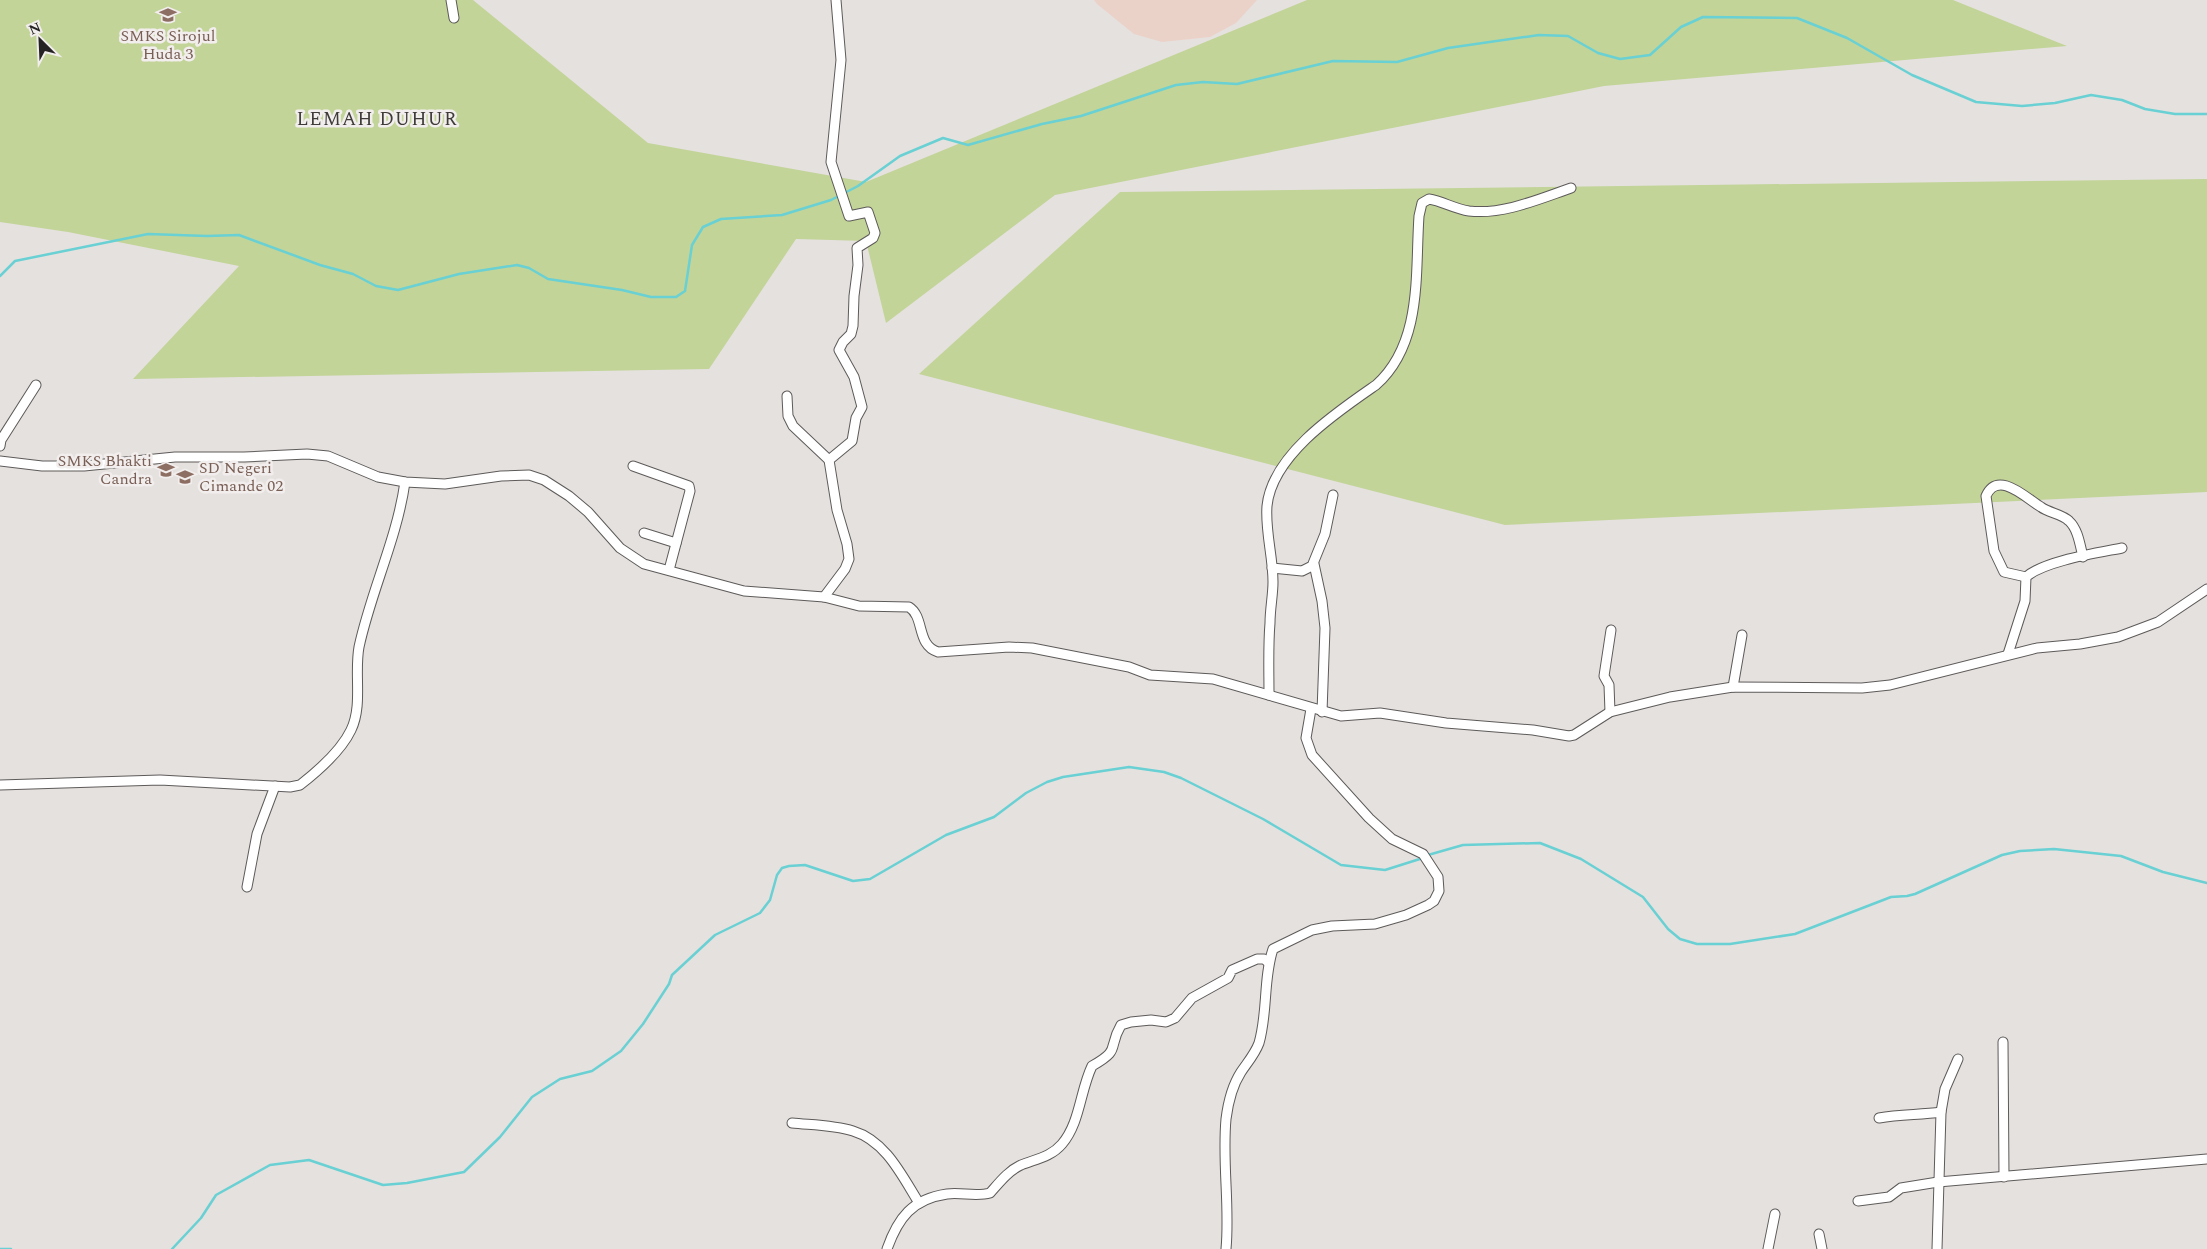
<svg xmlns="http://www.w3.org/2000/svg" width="2207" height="1249" viewBox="0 0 2207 1249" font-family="Spectral,serif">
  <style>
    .industrial { fill: #ebd2c9 }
    .green { fill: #c2d498 }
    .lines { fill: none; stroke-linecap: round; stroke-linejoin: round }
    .stream { stroke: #69d0d3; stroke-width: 2.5 }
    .minor-casing { stroke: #5d5a59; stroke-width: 11 }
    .minor { stroke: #fff; stroke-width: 9 }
    .labels { text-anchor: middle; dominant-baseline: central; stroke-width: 5; stroke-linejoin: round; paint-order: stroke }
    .education-label { font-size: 16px; fill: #785e54; stroke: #f2eeed }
    .quarter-label { font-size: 19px; letter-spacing: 1px; fill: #3e3b39; stroke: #f2eeed }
  </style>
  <rect width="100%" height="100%" fill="#e5e1df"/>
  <polygon class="industrial" points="1094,0 1257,0 1236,23 1210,37 1162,42 1134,34 1097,4"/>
  <g class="green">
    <polygon points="0,0 473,0 648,143 866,182 1307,0 1953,0 2067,46 1604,86 1055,195 886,323 866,241 796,239 709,369 133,379 239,266 68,232 0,222"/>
    <polygon points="2207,179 2207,492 1505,525 919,374 1120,192"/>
  </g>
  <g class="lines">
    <g class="stream">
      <polyline points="0,276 15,261 148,234 207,236 239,235 320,265 353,274 376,286 398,290 459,274 517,265 529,268 548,279 622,290 651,297 676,297 685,291 692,245 703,227 721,219 782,215 831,200 858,186 900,156 943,138 968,145 1042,124 1081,116 1176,85 1203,82 1237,84 1333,61 1397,62 1448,48 1539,35 1568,36 1598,53 1620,59 1650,55 1681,27 1703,17 1797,18 1847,38 1912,75 1976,102 2022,106 2055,103 2091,95 2122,100 2145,109 2175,114 2207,114"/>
      <polyline points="1428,855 1463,845 1540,843 1581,859 1643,897 1668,929 1680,939 1697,944 1730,944 1795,934 1891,897 1907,896 1915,894 2002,855 2020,851 2054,849 2121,856 2163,872 2207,883"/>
      <polyline points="0,1249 11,1249"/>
      <polyline points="172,1249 201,1218 216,1195 270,1165 309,1160 383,1185 407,1183 464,1172 500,1137 532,1097 560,1079 592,1071 621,1051 643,1024 669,984 672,975 715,935 760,913 770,900 777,875 782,868 789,866 805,865 853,881 870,879 946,835 994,817 1026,793 1047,782 1063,777 1129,767 1164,772 1181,778 1263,819 1341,865 1385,870 1423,858"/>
    </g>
    <g class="minor-casing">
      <g id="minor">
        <polyline points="451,0 454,18"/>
        <polyline points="787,396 788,416 793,426 829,460"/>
        <polyline points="0,446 1,440 36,385"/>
        <path d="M 0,461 L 42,466 L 84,466 L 175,457 L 244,457 L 307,454 L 328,456 L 378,477 L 405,482 L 445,484 L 501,476 L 529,475 L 544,480 L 569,496 L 588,512 L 620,548 L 644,564 L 744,591 L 824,597 L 859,606 L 909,607 C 925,617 916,645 938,652 L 1009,647 L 1032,648 L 1129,667 L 1150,675 L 1213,679 L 1341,716 L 1380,713 L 1446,723 L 1533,730 L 1569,736 L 1574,735 L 1610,712 L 1670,697 L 1733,687 L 1862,688 L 1890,685 L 2037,648 L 2080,644 L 2118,637 L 2158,622 L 2207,589"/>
        <polyline points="633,466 689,486 690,491 669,570"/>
        <polyline points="644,533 676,543"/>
        <polyline points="1314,564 1322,601 1325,628 1322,712"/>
        <polyline points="1272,568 1302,571 1312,566 1325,534 1333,495"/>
        <path d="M 2026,577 L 2004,572 L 1994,551 L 1986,496 C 1998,469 2027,499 2041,507 C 2049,513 2062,514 2069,521 C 2078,529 2080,545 2083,557"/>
        <polyline points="824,597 845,569 849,559 847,544 837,510 829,460 852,441 856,418 862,407 854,377 839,350 843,342 851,334 853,326 854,296 858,265 857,248 873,238 875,233 868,212 849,216 831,162 841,60 836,0"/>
        <path d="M 2008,654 L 2025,601 L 2026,577 C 2044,561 2097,553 2122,548"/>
        <polyline points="1733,687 1742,635"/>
        <path d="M 1269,695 C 1269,671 1268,647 1270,623 C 1270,609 1273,595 1273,582 C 1273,556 1265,531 1267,506 C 1272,455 1337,412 1376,385 C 1423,343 1415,273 1419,216 L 1422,203 L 1429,199 C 1442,201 1455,209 1469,211 C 1503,215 1539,199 1571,188"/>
        <polyline points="1610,712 1609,685 1604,676 1611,630"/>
        <path d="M 0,785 L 160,780 L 290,787 L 300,785 C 318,771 341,751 351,730 C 363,705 354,674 359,647 C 371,591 397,539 405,482"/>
        <polyline points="247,887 257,834 275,786"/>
        <polyline points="2003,1042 2004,1177"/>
        <path d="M 1879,1118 C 1900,1114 1920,1115 1941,1112"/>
        <path d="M 792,1123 C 812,1125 834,1125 853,1131 C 886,1141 902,1176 919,1203"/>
        <polyline points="1858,1201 1889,1197 1901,1188 1938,1182 2207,1159"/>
        <polyline points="1819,1234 1822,1249"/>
        <path d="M 887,1249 C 898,1218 912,1199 947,1194 C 961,1192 976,1197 990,1193 C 999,1183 1008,1171 1021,1165 C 1036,1159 1051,1157 1062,1144 C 1080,1123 1080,1091 1092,1066 C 1122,1049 1107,1049 1121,1025 L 1131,1022 L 1151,1020 L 1166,1022 L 1175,1018 L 1192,998 L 1228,978 L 1232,970 L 1257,959 L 1264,959 L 1269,963"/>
        <path d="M 1226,1249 C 1230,1206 1222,1162 1226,1119 C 1228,1103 1232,1086 1241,1072 C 1247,1063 1255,1054 1259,1043 C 1268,1012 1263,979 1273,949 L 1312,930 L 1332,926 L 1375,924 L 1406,915 L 1428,905 L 1434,901 L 1439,891 L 1438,877 L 1423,854 L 1392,839 L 1369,818 L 1312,755 L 1306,738 L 1311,709"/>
        <polyline points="1768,1249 1775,1214"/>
        <polyline points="1937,1249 1941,1112 1945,1089 1958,1059"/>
      </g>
    </g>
    <use href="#minor" class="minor"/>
  </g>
  <defs>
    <g id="school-bare" transform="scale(1.35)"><path d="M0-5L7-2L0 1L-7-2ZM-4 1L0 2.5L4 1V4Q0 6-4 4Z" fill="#8d6e63" stroke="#f2eeed" stroke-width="2.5" paint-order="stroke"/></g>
  </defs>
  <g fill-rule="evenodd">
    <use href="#school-bare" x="168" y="15"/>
    <use href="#school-bare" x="166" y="470"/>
    <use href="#school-bare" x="185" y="477"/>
  </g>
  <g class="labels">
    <g class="education-label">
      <text x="168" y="36">SMKS Sirojul<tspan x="168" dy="18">Huda 3</tspan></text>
      <text x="152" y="461" text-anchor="end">SMKS Bhakti<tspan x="152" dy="18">Candra</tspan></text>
      <text x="199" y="468" text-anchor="start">SD Negeri<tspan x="199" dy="18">Cimande 02</tspan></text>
    </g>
    <g class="quarter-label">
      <text x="377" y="119">LEMAH DUHUR</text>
    </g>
  </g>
  <g transform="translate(40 40) rotate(336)" stroke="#f2eeed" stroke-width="4" paint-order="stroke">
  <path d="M0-4L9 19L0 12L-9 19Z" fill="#242222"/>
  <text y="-8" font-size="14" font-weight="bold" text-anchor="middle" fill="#242222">N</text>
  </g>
</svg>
